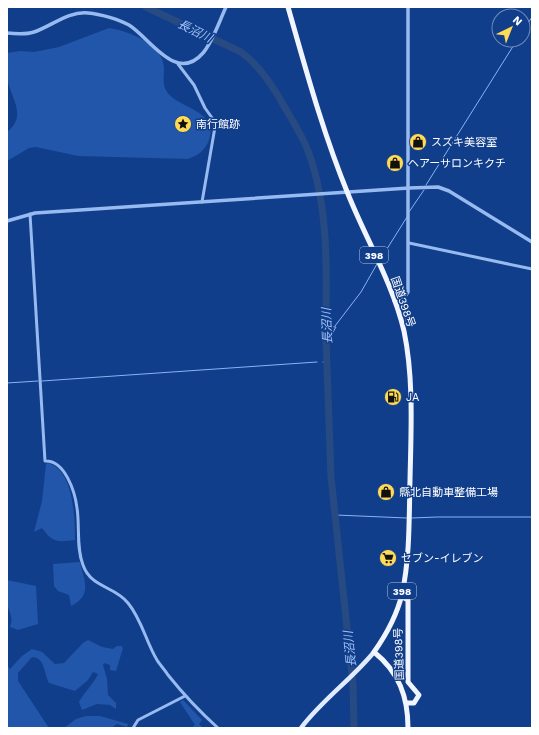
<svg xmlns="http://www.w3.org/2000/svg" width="539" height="735" viewBox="0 0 539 735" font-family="'Work Sans','Noto Sans JP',sans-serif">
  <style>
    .green { fill: #2256aa }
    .water { fill: #284a83; stroke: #88b3f5 }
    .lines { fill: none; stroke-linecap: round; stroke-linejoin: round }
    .stream { stroke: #88b3f5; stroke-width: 1 }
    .river { stroke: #284a83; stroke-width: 7 }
    .minor { stroke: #97baf1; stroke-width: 3 }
    .tertiary { stroke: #97baf1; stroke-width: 3.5 }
    .primary { stroke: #e1ebff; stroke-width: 4.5 }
    .trunk { stroke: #f0f5ff; stroke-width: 5 }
    .labels { text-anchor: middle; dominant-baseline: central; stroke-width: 3; stroke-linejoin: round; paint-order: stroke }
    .shield { fill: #113e8a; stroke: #b8c5dc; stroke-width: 1 }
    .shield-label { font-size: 10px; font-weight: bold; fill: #fff }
    .poi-label { font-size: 11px; fill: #fff; stroke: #113e8a; text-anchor: start }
    .street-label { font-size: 11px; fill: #fff; stroke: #113e8a }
    .water-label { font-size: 12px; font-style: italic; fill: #a2c4f9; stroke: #113e8a }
  </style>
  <rect width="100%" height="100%" fill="#113e8a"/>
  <g class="green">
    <path d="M 109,28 C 129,31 163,44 164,68 C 164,76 162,85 167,92 C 178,108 220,111 209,140 C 205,151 198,155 188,159 L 78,156 L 36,147 L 29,148 L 7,161 L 7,132 C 28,116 11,99 7,78 C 6,71 7,61 7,53 L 20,51 L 34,52 L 59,47 Z"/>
    <path d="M 48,463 C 74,470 75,519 75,540 C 57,542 53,543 42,528 L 34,532 L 42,501 L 46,464 Z"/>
    <path d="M 80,562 C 84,581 93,595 71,606 L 69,595 L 58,591 L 54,586 L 53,564 Z"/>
    <path d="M 7,580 L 36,586 L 38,624 L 18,630 L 10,627 C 14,616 9,613 7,604 C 5,597 7,588 7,580 Z"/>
    <path d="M 88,640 L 102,647 L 113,649 L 117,646 L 121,646 L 123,648 L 116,671 L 110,670 L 110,665 L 104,663 L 103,665 L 107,679 L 108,695 L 116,703 L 116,709 L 110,705 L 97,704 L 82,710 L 79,702 C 84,692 93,685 98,674 L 93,672 L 88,680 L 75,691 L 49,683 C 44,674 45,657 32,657 L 18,673 L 18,681 L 49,728 L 7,728 L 7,665 L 10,669 L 22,656 L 32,649 L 42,652 L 55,664 L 64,663 L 83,643 Z"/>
    <polygon points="183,700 202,720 199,724 203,728 191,728 195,725 180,702"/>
    <polygon points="86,716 100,716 128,724 127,727 117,724 111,728 64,728 76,719"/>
  </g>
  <polygon class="water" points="325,303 328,304 328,326 336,327 329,339 328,348 324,348"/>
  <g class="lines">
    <g class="stream">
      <polyline points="523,31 532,17"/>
      <polyline points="426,185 517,40"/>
      <polyline points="409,212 424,190"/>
      <polyline points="380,260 407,217"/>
      <polyline points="335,326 361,292 377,264"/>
      <polyline points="323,362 327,361"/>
      <polyline points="42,381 317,362"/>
      <polyline points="7,383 38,381"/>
      <polyline points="335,515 407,518"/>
      <polyline points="412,518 437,517 532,517"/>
    </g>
    <g class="river">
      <path d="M 146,7 L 241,52 C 259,65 273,86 284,106 C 292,120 302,135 308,151 C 327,201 327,260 326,313"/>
      <polyline points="326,339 331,477 353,684 354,728"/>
    </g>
    <g class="minor">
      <polyline points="178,64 194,85 205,108 215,122 215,127 202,202"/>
      <path d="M 30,214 L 45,461 C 65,460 75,492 77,508 C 80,527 76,547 83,565 C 91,588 115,586 128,603 C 142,620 146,642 157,660 C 160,665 165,670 168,675 C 184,695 199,711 218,728"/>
      <polyline points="409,243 532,269"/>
      <polyline points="403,297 407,305 407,321"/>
      <polyline points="133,728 138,720 185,696"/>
    </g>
    <g class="tertiary">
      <path d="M 7,33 C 16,34 25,35 34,32 C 52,26 68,11 88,13 C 100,14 118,19 129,25 C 150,38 176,84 203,53 C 213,41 219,22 226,7"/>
      <polyline points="7,221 35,213 409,188 438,187 449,191 532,242"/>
      <polyline points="394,301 406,295 408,292 408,7"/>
    </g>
    <path class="primary" d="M 301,728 C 322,700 352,679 374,652"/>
    <g class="trunk">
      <path d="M 288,7 C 306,70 323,133 348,194 C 366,239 393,284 404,331 C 414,379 411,431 410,480 C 409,518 410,557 402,594 C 397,615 386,635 374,652 C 399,672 408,697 408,728"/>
      <polyline points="401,596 408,600 408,682 419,695 414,703 407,703"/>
    </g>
  </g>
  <defs>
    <g id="sight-disc" transform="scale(0.9)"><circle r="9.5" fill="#ffda57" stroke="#113e8a"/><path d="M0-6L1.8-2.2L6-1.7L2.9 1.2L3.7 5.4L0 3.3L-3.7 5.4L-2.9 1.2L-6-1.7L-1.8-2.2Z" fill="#111"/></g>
    <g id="shop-disc" transform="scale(0.9)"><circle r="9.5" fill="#ffda57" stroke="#113e8a"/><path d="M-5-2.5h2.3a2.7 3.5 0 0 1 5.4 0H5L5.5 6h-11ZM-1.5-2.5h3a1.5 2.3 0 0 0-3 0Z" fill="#111"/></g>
    <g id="fuel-disc" transform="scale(0.9)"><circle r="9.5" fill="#ffda57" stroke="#113e8a"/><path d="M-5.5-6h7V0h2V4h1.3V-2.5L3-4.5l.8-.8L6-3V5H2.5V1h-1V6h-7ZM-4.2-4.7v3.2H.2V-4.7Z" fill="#111"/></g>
    <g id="supermarket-disc" transform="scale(0.9)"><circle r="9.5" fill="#ffda57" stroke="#113e8a"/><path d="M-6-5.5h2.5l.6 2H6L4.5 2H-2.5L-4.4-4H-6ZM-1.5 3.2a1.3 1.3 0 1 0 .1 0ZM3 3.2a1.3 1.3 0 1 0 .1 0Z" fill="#111"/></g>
  </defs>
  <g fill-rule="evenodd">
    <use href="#sight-disc" x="183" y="124"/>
    <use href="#shop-disc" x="418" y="142"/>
    <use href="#shop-disc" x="395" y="163"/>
    <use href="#fuel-disc" x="393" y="397"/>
    <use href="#shop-disc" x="386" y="492"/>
    <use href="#supermarket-disc" x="388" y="558"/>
  </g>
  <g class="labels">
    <g class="shield">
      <rect x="360" y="247" width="28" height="16" rx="3"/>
      <rect x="388" y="583" width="28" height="16" rx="3"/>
    </g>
    <g class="shield-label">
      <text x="374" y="255">398</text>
      <text x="402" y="591">398</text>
    </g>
    <g class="poi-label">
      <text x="196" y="124">南行館跡</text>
      <text x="431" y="142">スズキ美容室</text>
      <text x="408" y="163">ヘアーサロンキクチ</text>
      <text x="406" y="397">JA</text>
      <text x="399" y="492">縣北自動車整備工場</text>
      <text x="401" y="558">セブン-イレブン</text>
    </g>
    <g class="street-label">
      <text transform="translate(403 302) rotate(71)">国道398号</text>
      <text transform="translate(399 654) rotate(-92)">国道398号</text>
    </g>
    <g class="water-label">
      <text transform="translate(195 31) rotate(26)">長沼川</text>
      <text transform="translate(327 326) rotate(-92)">長沼川</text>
      <text transform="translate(350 649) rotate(-96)">長沼川</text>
    </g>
  </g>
  <rect width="539" height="735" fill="none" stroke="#ffffff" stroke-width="16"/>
  <g transform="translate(511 28) rotate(43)"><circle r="19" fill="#113e8a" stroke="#708bb9"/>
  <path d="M0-3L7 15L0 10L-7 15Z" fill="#ffda57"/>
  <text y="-6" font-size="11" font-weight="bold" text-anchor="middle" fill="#ffffff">N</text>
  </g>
</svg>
